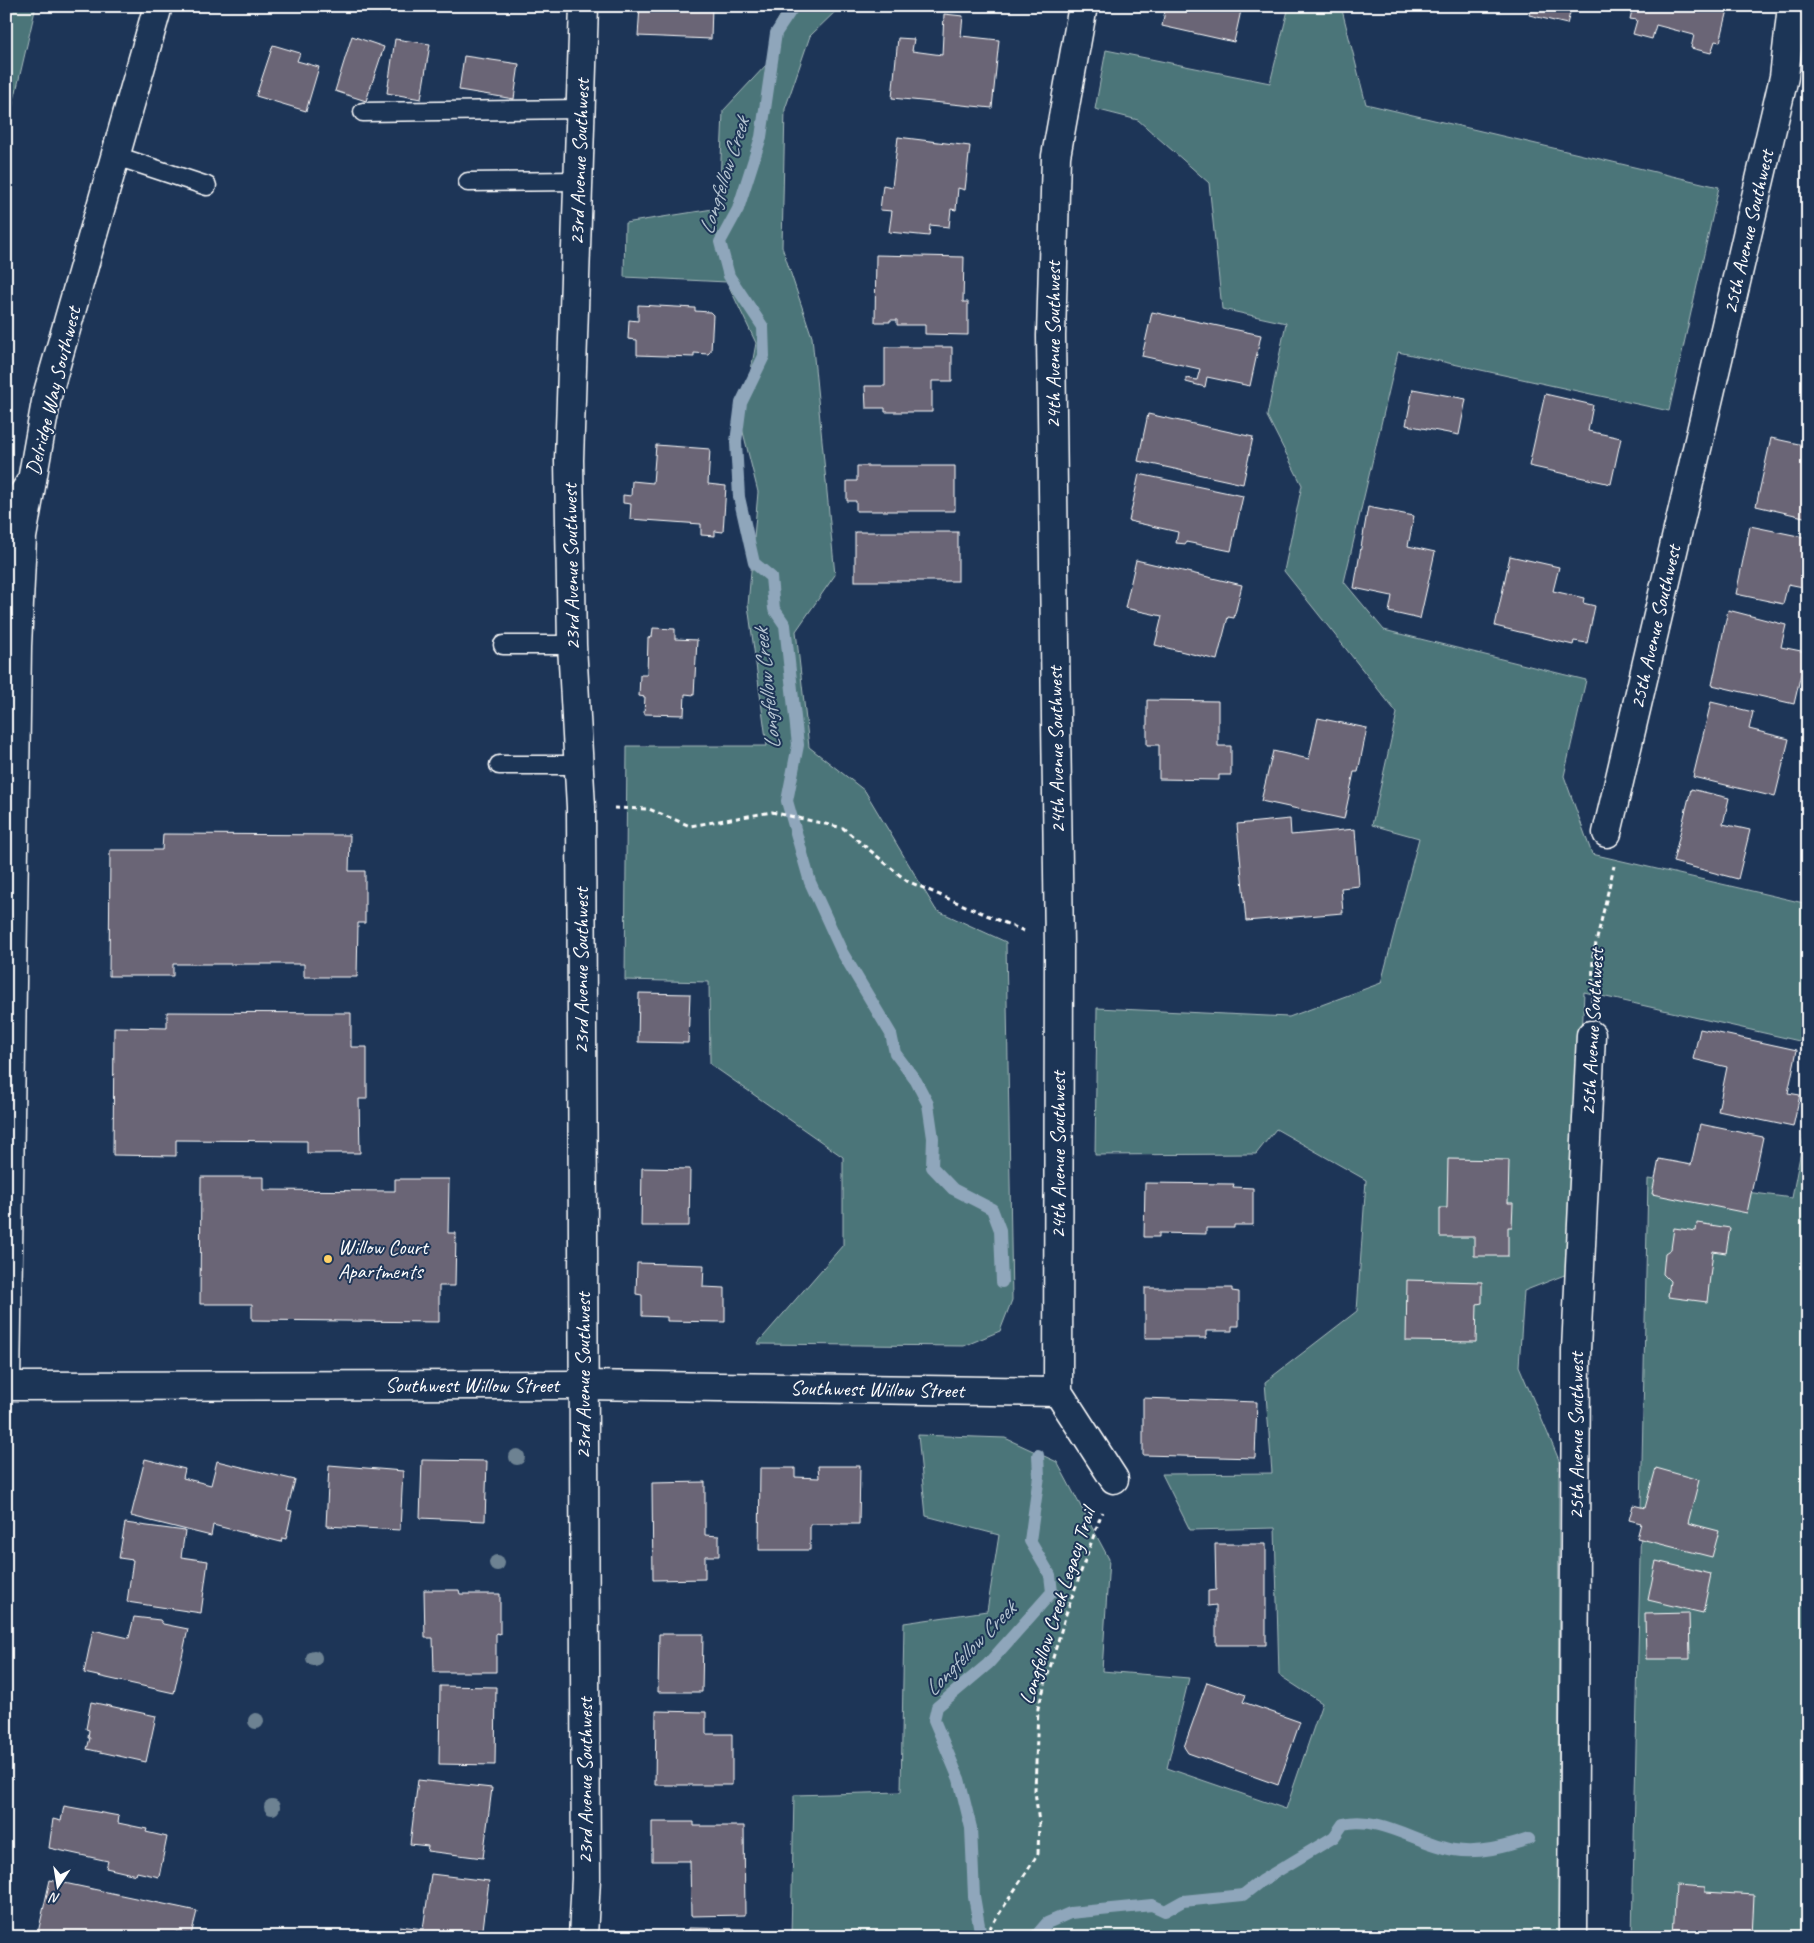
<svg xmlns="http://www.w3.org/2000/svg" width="1814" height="1943" viewBox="0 0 1814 1943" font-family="Caveat,sans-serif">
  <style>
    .green { fill: #4c7579; stroke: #a6babc }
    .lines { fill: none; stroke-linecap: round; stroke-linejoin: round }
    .stream { stroke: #8fa6bb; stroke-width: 12 }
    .building { fill: #6a6576; stroke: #fff }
    .lane-casing { stroke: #fff; stroke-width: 21 }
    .street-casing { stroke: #fff; stroke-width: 31 }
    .secondary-casing { stroke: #fff; stroke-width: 31 }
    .path { stroke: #fff; stroke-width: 3; stroke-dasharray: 5 4; stroke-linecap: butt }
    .lane { stroke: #1d3557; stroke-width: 18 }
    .street { stroke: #1d3557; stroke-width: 28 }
    .secondary { stroke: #1d3557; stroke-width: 28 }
    .tree { fill: #6d8292 }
    .poi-dot { fill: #ffd166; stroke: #1d3557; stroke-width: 2 }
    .labels { text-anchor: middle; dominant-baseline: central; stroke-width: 4; stroke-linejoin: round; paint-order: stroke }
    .street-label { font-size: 21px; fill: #fff; stroke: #1d3557 }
    .poi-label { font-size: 21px; fill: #fff; stroke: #1d3557; text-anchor: start }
    .water-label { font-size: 22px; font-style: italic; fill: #b5c4d1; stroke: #1d3557 }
  </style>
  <rect width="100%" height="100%" fill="#1d3557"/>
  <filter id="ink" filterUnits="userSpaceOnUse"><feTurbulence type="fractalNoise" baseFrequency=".02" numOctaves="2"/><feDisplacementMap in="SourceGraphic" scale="10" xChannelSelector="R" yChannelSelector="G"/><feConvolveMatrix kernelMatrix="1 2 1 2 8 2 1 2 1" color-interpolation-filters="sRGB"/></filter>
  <g filter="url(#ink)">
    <g class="green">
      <polygon points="6,6 36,6 6,135"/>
      <polygon points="786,6 841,6 810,36 785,109 782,247 812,337 835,575 796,631 809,747 865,791 936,910 1006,942 1012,1300 1000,1331 964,1346 757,1344 843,1245 843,1157 710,1064 709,982 625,980 627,746 767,746 748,605 758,492 741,424 756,343 727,282 624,277 625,223 719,208 723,111 767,64 776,23"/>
      <polygon points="1289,6 1341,6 1366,104 1719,187 1669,411 1398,352 1344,582 1384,630 1586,680 1564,776 1592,854 1808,904 1808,1043 1584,992 1572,1272 1524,1291 1519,1366 1559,1460 1558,1937 791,1937 794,1795 901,1792 904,1623 987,1611 999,1535 926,1516 918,1435 1005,1438 1057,1462 1109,1559 1102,1671 1189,1678 1167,1768 1286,1809 1322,1703 1279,1675 1275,1528 1190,1530 1162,1474 1272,1473 1265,1382 1357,1311 1366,1180 1276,1129 1256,1154 1095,1155 1097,1008 1289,1017 1381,983 1419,838 1372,825 1397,713 1284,571 1302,485 1267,416 1286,323 1222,309 1209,183 1138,120 1095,109 1106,50 1270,83"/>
      <polygon points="1808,1114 1808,1937 1632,1937 1648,1179 1792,1198"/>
    </g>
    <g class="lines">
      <g class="stream">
        <polyline points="794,6 776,33 761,137 738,209 720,242 729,276 763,327 764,356 741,403 736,442 739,497 754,563 771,577 774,609 785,625 798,745 787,801 810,882 842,952 891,1034 895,1053 916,1081 928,1104 933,1138 932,1167 953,1189 992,1209 1000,1230 1002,1282"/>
        <polyline points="981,1937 974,1896 971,1828 959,1779 934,1720 937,1707 988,1664 1052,1592 1050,1575 1030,1541 1039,1476 1038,1455"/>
        <path d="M 1035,1937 L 1047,1923 L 1070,1913 L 1152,1905 L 1165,1911 L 1183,1901 L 1243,1895 L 1261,1881 L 1334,1837 L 1343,1824 C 1381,1815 1417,1844 1454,1850 C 1479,1854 1505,1847 1529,1839"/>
      </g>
    </g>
    <g class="building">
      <polygon points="357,6 383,6 380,14"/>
      <polygon points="640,6 712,6 711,39 638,36"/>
      <polygon points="1166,6 1242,6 1234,42 1162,26"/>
      <polygon points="1531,6 1572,6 1567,24 1529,15"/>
      <polygon points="1633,6 1729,6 1720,42 1715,41 1711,53 1691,48 1694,35 1656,25 1652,39 1633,34 1637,20 1630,19"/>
      <polygon points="944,14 963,16 961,36 999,40 992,108 892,98 898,38 914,39 912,51 942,55"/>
      <polygon points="352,36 384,47 366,101 335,91"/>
      <polygon points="395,39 430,44 421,99 387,93"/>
      <polygon points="273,45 300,53 297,61 319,67 306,111 256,96"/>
      <polygon points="464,56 519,64 514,99 459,90"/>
      <polygon points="898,137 970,146 965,190 958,188 956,210 951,209 949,227 930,225 929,236 889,232 892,211 880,210 883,185 892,187"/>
      <polygon points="876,255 964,257 963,302 968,302 968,335 925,334 925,325 897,325 897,320 890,320 890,322 875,322"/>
      <polygon points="638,305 695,308 695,311 710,312 713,315 711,351 708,354 694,353 694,357 637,355 637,340 628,339 629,320 638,321"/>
      <polygon points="1152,312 1261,335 1250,386 1207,377 1205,387 1186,382 1186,378 1197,380 1200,369 1142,356"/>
      <polygon points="885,347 952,347 952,381 932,381 932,412 885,412 885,408 866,408 865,386 885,386"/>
      <polygon points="1413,389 1466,399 1459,435 1406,425"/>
      <polygon points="1545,394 1593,405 1588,431 1621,438 1611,484 1529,466"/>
      <polygon points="1148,414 1253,437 1243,484 1138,461"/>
      <polygon points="1771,438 1808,446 1808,518 1756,506"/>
      <polygon points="656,445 710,449 708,484 726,486 723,532 715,531 715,536 701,535 701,524 630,519 631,504 623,503 623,495 631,496 632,481 653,483"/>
      <polygon points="857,466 955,466 955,511 856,511 856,501 847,501 847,481 857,481"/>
      <polygon points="1139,474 1243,496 1231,551 1186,542 1186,544 1176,543 1178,532 1129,521"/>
      <polygon points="1368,507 1414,516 1408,546 1435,552 1420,619 1389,612 1392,596 1354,588"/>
      <polygon points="1750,526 1808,538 1808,588 1788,584 1783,604 1736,594"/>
      <rect x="855" y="532" width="103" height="49"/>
      <polygon points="1510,556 1559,567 1553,591 1584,598 1583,603 1595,606 1587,643 1574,641 1573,645 1495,626"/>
      <polygon points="1136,560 1242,585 1234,618 1228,617 1217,660 1155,645 1162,616 1125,608"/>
      <polygon points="1728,610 1786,625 1781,647 1806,652 1794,704 1712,685"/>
      <polygon points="653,628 675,629 675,639 697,640 694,695 685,694 684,715 644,714 645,697 639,696 640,675 647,675 648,638 652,637"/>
      <polygon points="1147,700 1218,701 1218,746 1231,746 1231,775 1219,775 1219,780 1159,779 1159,745 1147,745"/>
      <polygon points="1711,702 1753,712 1749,729 1789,739 1775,797 1693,777"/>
      <polygon points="1318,718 1367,728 1358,772 1354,772 1344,819 1261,801 1273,751 1309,759"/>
      <polygon points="1691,789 1729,798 1723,824 1750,830 1738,879 1673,862"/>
      <polygon points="1290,819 1291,835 1355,829 1359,886 1341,888 1343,913 1246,921 1237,824"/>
      <polygon points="163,834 350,835 349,871 365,871 365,923 358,923 357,977 304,977 304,964 173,964 173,976 109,976 110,850 162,850"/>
      <polygon points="639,993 690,994 688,1043 638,1042"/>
      <polygon points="167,1012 351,1013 351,1047 367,1047 367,1099 359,1099 360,1153 307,1153 307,1141 176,1140 176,1156 113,1155 114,1027 167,1028"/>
      <polygon points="1700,1029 1797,1050 1788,1093 1800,1095 1793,1127 1718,1111 1727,1067 1693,1059"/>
      <polygon points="1700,1124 1763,1137 1747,1213 1652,1194 1659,1159 1691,1165"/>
      <polygon points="1448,1159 1509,1160 1508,1203 1513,1203 1512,1227 1508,1227 1508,1256 1474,1256 1474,1237 1440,1237 1440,1208 1447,1208"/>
      <polygon points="642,1168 690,1169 689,1226 641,1226"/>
      <polygon points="201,1177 264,1177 264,1190 395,1191 395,1179 449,1179 448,1233 456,1233 455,1286 439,1286 439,1322 252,1320 252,1304 200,1304"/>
      <polygon points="1145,1183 1234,1184 1233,1187 1253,1188 1253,1225 1234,1225 1234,1228 1206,1228 1206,1234 1159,1233 1159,1237 1144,1237"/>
      <polygon points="1697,1223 1730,1228 1726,1253 1713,1251 1707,1302 1668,1297 1670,1281 1663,1274 1665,1253 1671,1249 1674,1228 1696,1231"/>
      <polygon points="637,1263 704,1265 703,1287 725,1288 725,1322 667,1321 667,1317 642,1316 642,1295 636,1294"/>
      <polygon points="1407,1280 1482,1282 1482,1303 1477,1304 1476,1342 1406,1341"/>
      <polygon points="1145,1288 1232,1288 1232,1291 1239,1292 1239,1326 1232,1326 1232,1331 1206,1331 1206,1338 1145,1338"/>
      <polygon points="1143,1398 1257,1402 1255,1458 1143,1455"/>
      <polygon points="145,1459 185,1469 183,1478 211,1485 217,1461 295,1480 287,1510 292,1511 286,1539 282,1538 281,1542 213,1525 211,1536 131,1516"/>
      <polygon points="422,1460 487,1461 485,1521 420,1518"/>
      <polygon points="329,1465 403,1471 400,1530 326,1526"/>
      <polygon points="818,1466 860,1466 859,1524 810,1524 810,1550 759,1550 760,1468 795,1468 795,1477 819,1478"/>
      <polygon points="1656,1468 1699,1480 1688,1523 1719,1531 1712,1557 1637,1538 1641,1523 1629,1520 1633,1505 1645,1508"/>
      <polygon points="705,1482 705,1535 719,1536 719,1556 705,1556 705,1579 653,1580 652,1483"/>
      <polygon points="125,1523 185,1531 181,1557 208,1561 201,1613 127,1602 133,1560 119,1558"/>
      <polygon points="1215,1544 1266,1544 1266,1645 1216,1645 1216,1605 1208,1606 1208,1591 1216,1590"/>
      <polygon points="1656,1561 1711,1574 1703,1613 1648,1600"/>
      <polygon points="424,1590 459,1590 460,1594 500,1594 500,1634 496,1633 496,1672 434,1672 433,1638 425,1638"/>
      <polygon points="1689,1613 1690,1659 1646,1659 1645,1614"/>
      <polygon points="134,1617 160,1620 163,1624 188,1629 174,1693 84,1673 93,1630 129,1638"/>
      <polygon points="659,1634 703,1634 702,1692 658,1692"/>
      <polygon points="1207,1682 1246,1695 1243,1702 1300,1722 1278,1785 1188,1753 1184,1747"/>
      <polygon points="440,1686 496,1687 495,1765 439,1764"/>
      <polygon points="91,1702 156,1716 146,1762 87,1749 90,1738 88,1738 89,1730 86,1729"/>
      <polygon points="656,1711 706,1712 706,1734 732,1734 732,1785 655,1785"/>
      <polygon points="418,1780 492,1788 483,1858 427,1851 428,1846 410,1844"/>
      <polygon points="64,1806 119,1816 118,1823 147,1829 146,1832 167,1837 159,1877 137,1872 136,1875 106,1868 108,1861 49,1848 53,1819 61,1821"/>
      <polygon points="652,1822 694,1822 694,1826 744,1826 745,1915 691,1916 690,1861 652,1861"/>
      <polygon points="431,1874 489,1881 482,1937 398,1937 400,1926 423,1929"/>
      <polygon points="50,1880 197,1911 191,1935 176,1932 175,1937 37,1937"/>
      <polygon points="1676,1885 1705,1887 1705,1892 1754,1895 1752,1937 1700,1934 1700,1937 1673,1936"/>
      <polygon points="689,1928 744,1929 744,1937 689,1937"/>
    </g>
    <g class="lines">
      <g class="lane-casing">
        <g id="lane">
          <polyline points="363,112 581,109"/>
          <polyline points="116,156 207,186"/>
          <polyline points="468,182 578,181"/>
          <polyline points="503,645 572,645"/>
          <polyline points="499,765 578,765"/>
        </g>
      </g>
      <g class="street-casing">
        <g id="street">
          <polyline points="1083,6 1056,156 1051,336 1059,947 1058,1392 1114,1479"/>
          <polyline points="6,520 30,483"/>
          <polyline points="1607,833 1784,77 1792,6"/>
          <polyline points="6,1386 583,1385 1058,1392"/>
          <polyline points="583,1937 586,1878 581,807 572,645 569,460 584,6"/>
          <polyline points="1573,1937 1576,1350 1591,1035"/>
        </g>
      </g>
      <g class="secondary-casing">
        <polyline id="secondary" points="6,1386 17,646 22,537 47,396 158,6"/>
      </g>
      <g class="path">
        <polyline points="614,808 649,809 690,826 772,812 843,828 907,881 1024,931"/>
        <polyline points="1592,1002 1593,956 1614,866"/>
        <polyline points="984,1937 1038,1854 1039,1823 1035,1791 1038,1708 1066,1614 1102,1512"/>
      </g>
      <use href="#lane" class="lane"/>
      <use href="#street" class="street"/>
      <use href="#secondary" class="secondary"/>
    </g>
    <g class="tree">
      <circle cx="517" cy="1457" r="8"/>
      <circle cx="497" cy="1563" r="8"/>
      <circle cx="314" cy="1658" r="8"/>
      <circle cx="256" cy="1721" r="8"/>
      <circle cx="272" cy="1807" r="8"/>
    </g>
  </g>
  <circle class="poi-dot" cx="328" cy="1259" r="5"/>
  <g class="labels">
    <g class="street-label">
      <text transform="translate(579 162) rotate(-88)">23rd Avenue Southwest</text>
      <text transform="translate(1748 232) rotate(-77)">25th Avenue Southwest</text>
      <text transform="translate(1053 345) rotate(-90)">24th Avenue Southwest</text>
      <text transform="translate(53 391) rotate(-76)">Delridge Way Southwest</text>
      <text transform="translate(571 567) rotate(-91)">23rd Avenue Southwest</text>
      <text transform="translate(1655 627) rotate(-77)">25th Avenue Southwest</text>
      <text transform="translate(1056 750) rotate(-91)">24th Avenue Southwest</text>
      <text transform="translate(581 971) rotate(-90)">23rd Avenue Southwest</text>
      <text transform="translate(1592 1032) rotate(-87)">25th Avenue Southwest</text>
      <text transform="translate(1058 1155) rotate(-90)">24th Avenue Southwest</text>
      <text transform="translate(583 1376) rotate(-90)">23rd Avenue Southwest</text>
      <text x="472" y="1385">Southwest Willow Street</text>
      <text transform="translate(877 1389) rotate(1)">Southwest Willow Street</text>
      <text transform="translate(1576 1436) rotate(-90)">25th Avenue Southwest</text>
      <text transform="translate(1057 1606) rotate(-72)">Longfellow Creek Legacy Trail</text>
      <text transform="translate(585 1781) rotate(-90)">23rd Avenue Southwest</text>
    </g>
    <g class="poi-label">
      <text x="338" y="1247">Willow Court<tspan x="338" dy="24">Apartments</tspan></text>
    </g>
    <g class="water-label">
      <text transform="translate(724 176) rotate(-72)">Longfellow Creek</text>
      <text transform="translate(767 689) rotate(-96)">Longfellow Creek</text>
      <text transform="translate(970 1649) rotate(-46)">Longfellow Creek</text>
    </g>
  </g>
  <rect width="1814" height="1943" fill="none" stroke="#1d3557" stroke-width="25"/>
  <rect x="12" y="12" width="1789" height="1918" fill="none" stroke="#fff" stroke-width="2" filter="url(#ink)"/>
  <g transform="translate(58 1886) rotate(192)" stroke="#1d3557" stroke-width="4" paint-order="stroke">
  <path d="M0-4L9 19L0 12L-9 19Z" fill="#ffffff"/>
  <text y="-8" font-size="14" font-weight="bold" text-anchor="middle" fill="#ffffff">N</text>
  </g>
</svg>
